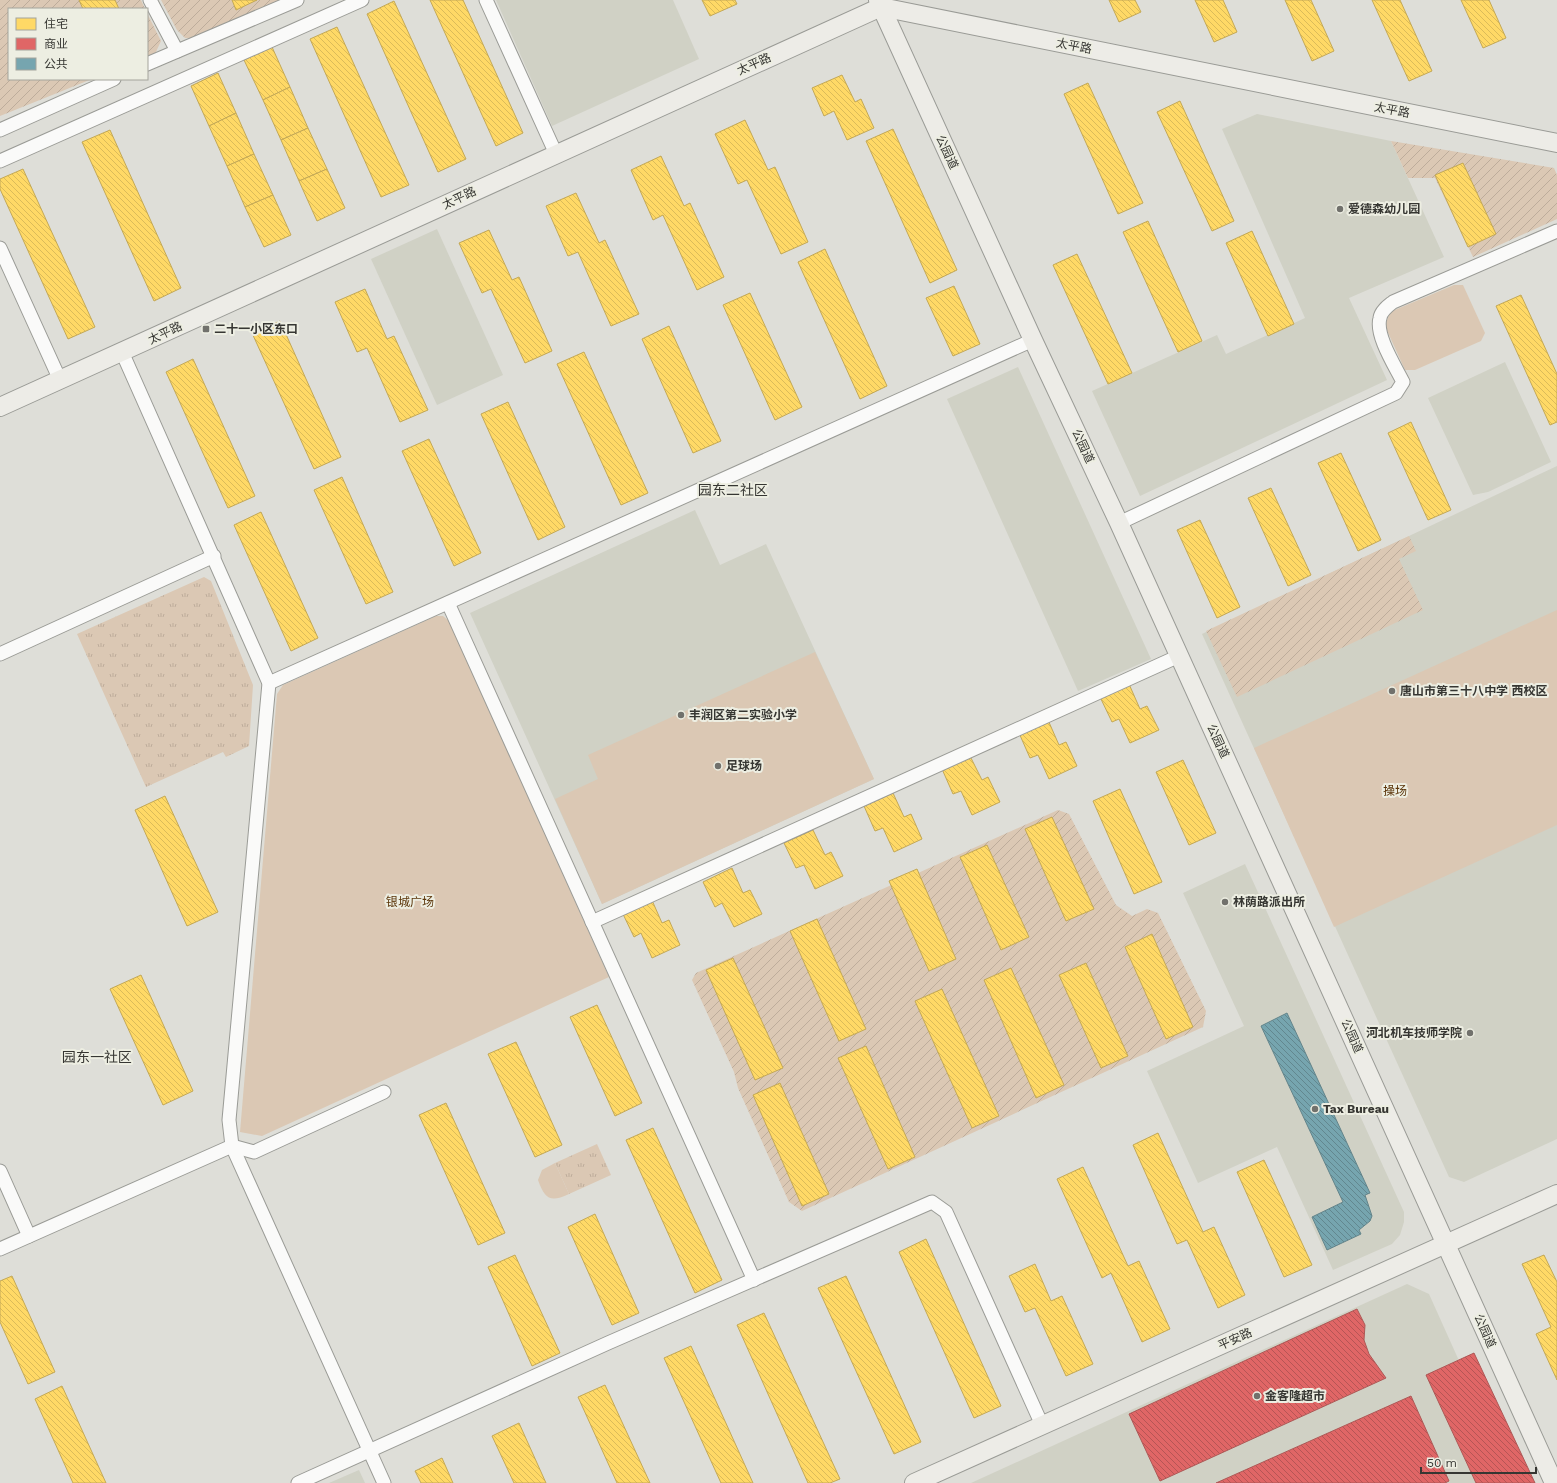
<svg xmlns="http://www.w3.org/2000/svg" width="1557" height="1483" viewBox="0 0 1557 1483" font-family="'Work Sans','Noto Sans SC',sans-serif">
  <style>
    .built { fill: #d0d1c5 }
    .grass { fill: url(#grass-tufts) }
    .park { fill: #dbc8b4 }
    .garden { fill: url(#garden-furrows) }
    .homes { fill: url(#homes-back-hatch); stroke: #c3a856 }
    .shops { fill: url(#shops-back-hatch); stroke: #ad5856 }
    .public { fill: url(#public-back-hatch); stroke: #63848a }
    .lines { fill: none; stroke-linecap: round; stroke-linejoin: round }
    .street-casing { stroke: #9a9b96; stroke-width: 15 }
    .secondary-casing { stroke: #9a9b96; stroke-width: 20 }
    .street { stroke: #fafaf9; stroke-width: 13 }
    .secondary { stroke: #edece7; stroke-width: 18 }
    .poi-dot { fill: #71716c; stroke: #edeee2; stroke-width: 1.5 }
    .labels { text-anchor: middle; dominant-baseline: central; stroke-width: 4; stroke-linejoin: round; paint-order: stroke }
    .street-label { font-size: 12px; fill: #363632; stroke: #edeee2 }
    .poi-label { font-size: 12px; font-weight: bold; fill: #363632; stroke: #edeee2; text-anchor: start }
    .park-label { font-size: 12px; fill: #5a3408; stroke: #edeee2 }
    .quarter-label { font-size: 14px; fill: #363632; stroke: #edeee2 }
  </style>
  <defs>
    <pattern id="grass-tufts" width="24" height="20" patternUnits="userSpaceOnUse"><rect width="24" height="20" fill="#dbc8b4"/><path d="M3 7l-1-3M5 7V3M7 7l1-3M15 17l-1-3M17 17v-4M19 17l1-3" fill="none" stroke="#bdac9b"/></pattern>
    <pattern id="garden-furrows" width="10" height="10" patternUnits="userSpaceOnUse"><rect width="10" height="10" fill="#dbc8b4"/><path d="M-1 1l2-2M0 10L10 0M9 11l2-2" fill="none" stroke="#bdac9b"/></pattern>
    <pattern id="homes-back-hatch" width="6" height="6" patternUnits="userSpaceOnUse"><rect width="6" height="6" fill="#ffd966"/><path d="M-1 5l2 2M0 0l6 6M5-1l2 2" fill="none" stroke="#dbbb59"/></pattern>
    <pattern id="shops-back-hatch" width="6" height="6" patternUnits="userSpaceOnUse"><rect width="6" height="6" fill="#e06666"/><path d="M-1 5l2 2M0 0l6 6M5-1l2 2" fill="none" stroke="#b65555"/></pattern>
    <pattern id="public-back-hatch" width="6" height="6" patternUnits="userSpaceOnUse"><rect width="6" height="6" fill="#76a5af"/><path d="M-1 5l2 2M0 0l6 6M5-1l2 2" fill="none" stroke="#62878f"/></pattern>
  </defs>
  <rect width="100%" height="100%" fill="#deded8"/>
  <g class="built">
    <polygon points="496,0 673,0 699,59 552,126"/>
    <polygon points="1257,114 1391,141 1444,257 1349,298 1387,380 1140,496 1092,391 1217,335 1226,354 1305,318 1222,129"/>
    <polygon points="437,229 503,375 437,405 371,259"/>
    <polygon points="1505,362 1551,462 1488,492 1473,495 1428,398"/>
    <polygon points="1018,367 1151,659 1078,691 947,399"/>
    <polygon points="1557,466 1557,1139 1464,1182 1449,1177 1202,634"/>
    <polygon points="695,510 720,565 766,544 874,779 602,904 470,613"/>
    <polygon points="1245,864 1404,1212 1404,1222 1400,1235 1392,1244 1333,1270 1277,1147 1198,1183 1147,1071 1244,1026 1183,893"/>
    <polygon points="1407,1284 1429,1294 1514,1483 971,1483"/>
    <polygon points="359,1470 365,1483 329,1483"/>
  </g>
  <g class="grass">
    <polygon points="204,577 211,581 253,685 249,746 226,757 223,752 146,787 77,634"/>
    <polygon points="597,1144 611,1175 569,1194 555,1163"/>
  </g>
  <g class="park">
    <polygon points="1454,285 1463,285 1485,333 1481,341 1415,370 1405,370 1385,326 1390,312"/>
    <polygon points="1557,610 1557,825 1334,927 1254,748"/>
    <polygon points="436,616 443,616 449,621 609,977 262,1136 240,1132 277,694 283,685"/>
    <polygon points="815,652 874,779 602,904 555,799 598,779 588,755"/>
    <path d="M 555,1163 L 569,1194 C 550,1203 545,1199 538,1180 L 542,1170 Z"/>
  </g>
  <g class="garden">
    <polygon points="0,0 141,0 145,9 9,9 9,79 92,79 0,116"/>
    <polygon points="161,0 281,0 193,38 185,38 177,30"/>
    <polygon points="147,13 161,41 155,54 147,57"/>
    <polygon points="1391,141 1554,168 1557,175 1557,219 1473,257 1435,178 1408,178"/>
    <polygon points="1409,536 1416,551 1399,559 1423,610 1237,697 1206,631"/>
    <polygon points="1058,810 1069,814 1116,905 1132,916 1147,909 1158,913 1206,1011 1203,1027 802,1211 789,1202 738,1088 734,1072 692,980 696,973"/>
  </g>
  <g class="homes">
    <polygon points="79,0 115,0 119,9 83,9"/>
    <polygon points="232,0 257,0 236,10"/>
    <polygon points="430,0 463,0 523,133 496,146"/>
    <polygon points="702,0 735,0 737,4 710,16"/>
    <polygon points="1109,0 1135,0 1141,12 1119,22"/>
    <polygon points="1195,0 1223,0 1237,32 1214,42"/>
    <polygon points="1285,0 1311,0 1334,51 1312,61"/>
    <polygon points="1372,0 1400,0 1432,71 1409,81"/>
    <polygon points="1461,0 1489,0 1506,38 1483,48"/>
    <polygon points="394,1 466,159 438,172 367,14"/>
    <polygon points="337,27 409,185 381,197 310,39"/>
    <polygon points="272,47 290,87 263,100 244,60"/>
    <polygon points="218,73 236,113 209,126 191,86"/>
    <polygon points="842,75 855,102 861,99 874,128 847,140 834,111 824,116 812,88"/>
    <polygon points="1088,83 1143,203 1118,214 1064,94"/>
    <polygon points="290,87 308,128 281,140 263,100"/>
    <polygon points="1180,101 1234,221 1212,231 1157,112"/>
    <polygon points="236,113 254,154 227,166 209,126"/>
    <polygon points="745,120 768,170 775,167 808,242 781,254 747,180 738,184 715,134"/>
    <polygon points="308,128 327,169 299,181 281,140"/>
    <polygon points="893,129 957,270 930,283 866,141"/>
    <polygon points="110,130 181,288 154,301 82,142"/>
    <polygon points="254,154 273,195 245,207 227,166"/>
    <polygon points="661,156 684,206 690,203 724,277 697,290 663,215 653,220 631,170"/>
    <polygon points="1463,163 1496,234 1468,247 1435,175"/>
    <polygon points="23,169 95,327 68,339 0,189 0,179"/>
    <polygon points="327,169 345,208 317,221 299,181"/>
    <polygon points="576,193 599,243 605,240 639,314 611,326 578,252 568,256 546,206"/>
    <polygon points="273,195 291,235 264,247 245,207"/>
    <polygon points="1148,221 1202,341 1178,352 1123,232"/>
    <polygon points="489,230 512,280 519,277 552,351 525,363 491,289 482,293 459,243"/>
    <polygon points="1252,231 1294,324 1268,336 1226,243"/>
    <polygon points="825,249 887,386 860,399 798,262"/>
    <polygon points="1077,254 1132,373 1108,384 1053,265"/>
    <polygon points="954,286 980,344 953,356 926,298"/>
    <polygon points="365,289 387,339 394,336 428,410 400,422 367,348 357,352 335,302"/>
    <polygon points="750,293 802,407 775,420 723,305"/>
    <polygon points="1521,295 1557,374 1557,422 1550,425 1496,306"/>
    <polygon points="280,321 341,457 314,469 252,333"/>
    <polygon points="669,326 721,441 693,453 642,339"/>
    <polygon points="584,352 648,493 621,505 557,364"/>
    <polygon points="193,359 255,496 228,508 166,372"/>
    <polygon points="508,402 565,527 538,540 481,414"/>
    <polygon points="1411,422 1451,510 1428,520 1388,433"/>
    <polygon points="429,439 481,553 454,566 402,451"/>
    <polygon points="1341,453 1381,540 1358,551 1318,463"/>
    <polygon points="342,477 393,592 366,604 314,490"/>
    <polygon points="1271,488 1311,575 1288,586 1248,498"/>
    <polygon points="261,512 318,638 291,651 234,525"/>
    <polygon points="1200,520 1240,607 1217,618 1177,530"/>
    <polygon points="1129,684 1140,709 1147,706 1159,730 1130,743 1119,719 1112,722 1100,697"/>
    <polygon points="1048,720 1059,745 1066,742 1077,766 1049,779 1038,755 1030,758 1019,733"/>
    <polygon points="970,756 982,780 988,777 1000,802 972,815 961,791 953,794 942,769"/>
    <polygon points="1183,760 1216,833 1189,845 1156,772"/>
    <polygon points="1120,789 1162,882 1134,894 1093,801"/>
    <polygon points="893,793 904,817 911,814 922,839 894,852 883,828 875,831 864,806"/>
    <polygon points="165,796 218,912 187,926 135,810"/>
    <polygon points="1052,817 1094,909 1066,921 1025,829"/>
    <polygon points="813,830 825,855 831,852 843,876 815,889 804,865 796,868 784,843"/>
    <polygon points="987,845 1029,937 1001,950 960,857"/>
    <polygon points="732,868 743,893 750,890 762,914 734,927 722,903 715,907 703,882"/>
    <polygon points="917,869 956,959 929,971 889,881"/>
    <polygon points="651,898 662,923 669,920 680,945 652,958 641,933 634,937 622,912"/>
    <polygon points="817,919 866,1029 839,1041 790,931"/>
    <polygon points="1152,934 1193,1027 1166,1039 1125,947"/>
    <polygon points="733,958 783,1068 755,1080 706,970"/>
    <polygon points="1086,963 1128,1056 1101,1068 1059,975"/>
    <polygon points="1011,968 1064,1085 1036,1098 984,980"/>
    <polygon points="141,975 193,1091 163,1105 110,989"/>
    <polygon points="942,989 999,1116 972,1128 915,1001"/>
    <polygon points="597,1005 642,1103 615,1116 570,1017"/>
    <polygon points="516,1042 562,1145 535,1157 488,1054"/>
    <polygon points="866,1046 915,1157 888,1169 838,1058"/>
    <polygon points="780,1083 829,1194 802,1206 753,1095"/>
    <polygon points="446,1103 505,1233 478,1245 419,1115"/>
    <polygon points="653,1128 722,1280 695,1293 626,1140"/>
    <polygon points="1158,1133 1203,1232 1214,1227 1245,1295 1218,1308 1187,1240 1177,1244 1133,1145"/>
    <polygon points="1264,1160 1312,1265 1284,1277 1237,1172"/>
    <polygon points="1083,1167 1128,1266 1139,1261 1170,1329 1142,1342 1111,1273 1102,1278 1057,1179"/>
    <polygon points="595,1214 639,1313 612,1325 568,1227"/>
    <polygon points="926,1239 1001,1406 974,1418 899,1252"/>
    <polygon points="515,1255 560,1353 532,1366 488,1267"/>
    <polygon points="1544,1255 1557,1282 1557,1380 1536,1334 1551,1327 1522,1264"/>
    <polygon points="1035,1264 1051,1301 1062,1296 1093,1364 1066,1376 1035,1308 1025,1312 1009,1276"/>
    <polygon points="12,1276 55,1372 28,1384 0,1322 0,1281"/>
    <polygon points="846,1276 921,1442 894,1454 818,1288"/>
    <polygon points="764,1313 840,1479 830,1483 808,1483 737,1325"/>
    <polygon points="691,1346 753,1483 721,1483 664,1358"/>
    <polygon points="605,1385 650,1483 617,1483 578,1397"/>
    <polygon points="62,1386 106,1483 73,1483 35,1399"/>
    <polygon points="519,1423 546,1483 514,1483 492,1436"/>
    <polygon points="442,1458 453,1483 421,1483 415,1471"/>
  </g>
  <g class="shops">
    <polygon points="1357,1309 1365,1325 1364,1340 1369,1354 1386,1378 1160,1481 1129,1414"/>
    <polygon points="1474,1353 1535,1483 1476,1483 1426,1375"/>
    <polygon points="1411,1396 1449,1481 1445,1483 1216,1483"/>
  </g>
  <polygon class="public" points="1287,1013 1370,1193 1365,1195 1372,1216 1370,1221 1359,1230 1361,1234 1327,1250 1312,1217 1343,1202 1261,1026"/>
  <g class="lines">
    <g class="street-casing">
      <g id="street">
        <polyline points="150,0 177,51"/>
        <polyline points="486,0 556,154"/>
        <polyline points="147,64 297,0"/>
        <polyline points="0,130 114,79"/>
        <polyline points="0,161 362,0"/>
        <polyline points="0,248 60,380"/>
        <polyline points="122,352 269,683 229,1120 232,1146 384,1483"/>
        <path d="M 1119,523 L 1396,393 L 1403,382 C 1395,366 1375,335 1380,318 C 1381,311 1388,306 1393,302 L 1557,231"/>
        <polyline points="448,603 754,1280"/>
        <polyline points="0,654 214,556"/>
        <polyline points="269,683 1033,340"/>
        <polyline points="592,922 1179,656"/>
        <polyline points="0,1171 29,1236"/>
        <polyline points="0,1249 232,1146 254,1152 384,1092"/>
        <polyline points="298,1483 608,1343 932,1202 946,1212 1042,1425"/>
      </g>
    </g>
    <g class="secondary-casing">
      <g id="secondary">
        <polyline points="878,0 1033,340 1119,523 1554,1483"/>
        <polyline points="0,407 881,7 1557,143"/>
        <polyline points="914,1483 1557,1194"/>
      </g>
    </g>
    <use href="#street" class="street"/>
    <use href="#secondary" class="secondary"/>
  </g>
  <g class="poi-dot">
    <circle cx="1340" cy="209" r="4"/>
    <rect x="202" y="325" width="8" height="8" rx="2"/>
    <circle cx="1392" cy="691" r="4"/>
    <circle cx="681" cy="715" r="4"/>
    <circle cx="718" cy="766" r="4"/>
    <circle cx="1225" cy="902" r="4"/>
    <circle cx="1470" cy="1033" r="4"/>
    <circle cx="1315" cy="1109" r="4"/>
    <circle cx="1257" cy="1396" r="4"/>
  </g>
  <g class="labels">
    <g class="street-label">
      <text transform="translate(1074 46) rotate(11)">太平路</text>
      <text transform="translate(754 64) rotate(-24)">太平路</text>
      <text transform="translate(1392 110) rotate(11)">太平路</text>
      <text transform="translate(947 152) rotate(65)">公园道</text>
      <text transform="translate(459 198) rotate(-25)">太平路</text>
      <text transform="translate(165 333) rotate(-25)">太平路</text>
      <text transform="translate(1083 446) rotate(65)">公园道</text>
      <text transform="translate(1218 741) rotate(65)">公园道</text>
      <text transform="translate(1352 1036) rotate(66)">公园道</text>
      <text transform="translate(1485 1331) rotate(66)">公园道</text>
      <text transform="translate(1235 1339) rotate(-24)">平安路</text>
    </g>
    <g class="poi-label">
      <text x="1348" y="209">爱德森幼儿园</text>
      <text x="214" y="329">二十一小区东口</text>
      <text x="1400" y="691">唐山市第三十八中学 西校区</text>
      <text x="689" y="715">丰润区第二实验小学</text>
      <text x="726" y="766">足球场</text>
      <text x="1233" y="902">林荫路派出所</text>
      <text x="1462" y="1033" text-anchor="end">河北机车技师学院</text>
      <text x="1323" y="1109">Tax Bureau</text>
      <text x="1265" y="1396">金客隆超市</text>
    </g>
    <g class="park-label">
      <text x="1395" y="791">操场</text>
      <text x="410" y="902">银城广场</text>
    </g>
    <g class="quarter-label">
      <text x="733" y="490">园东二社区</text>
      <text x="97" y="1057">园东一社区</text>
    </g>
  </g>
  <rect x="8" y="8" width="140" height="72" fill="#edeee2" stroke="#a4a49c"/>
  <rect x="16" y="18" width="20" height="12" fill="#ffd966" stroke="#a4a49c"/>
  <text x="44" y="28" font-size="12" fill="#363632">住宅</text>
  <rect x="16" y="38" width="20" height="12" fill="#e06666" stroke="#a4a49c"/>
  <text x="44" y="48" font-size="12" fill="#363632">商业</text>
  <rect x="16" y="58" width="20" height="12" fill="#76a5af" stroke="#a4a49c"/>
  <text x="44" y="68" font-size="12" fill="#363632">公共</text>
  <path d="M1421 1467v6h115v-6" fill="none" stroke="#363632" stroke-width="2"/>
  <text x="1427" y="1467" font-size="12" fill="#363632" stroke="#edeee2" stroke-width="3" paint-order="stroke">50 m</text>
</svg>
